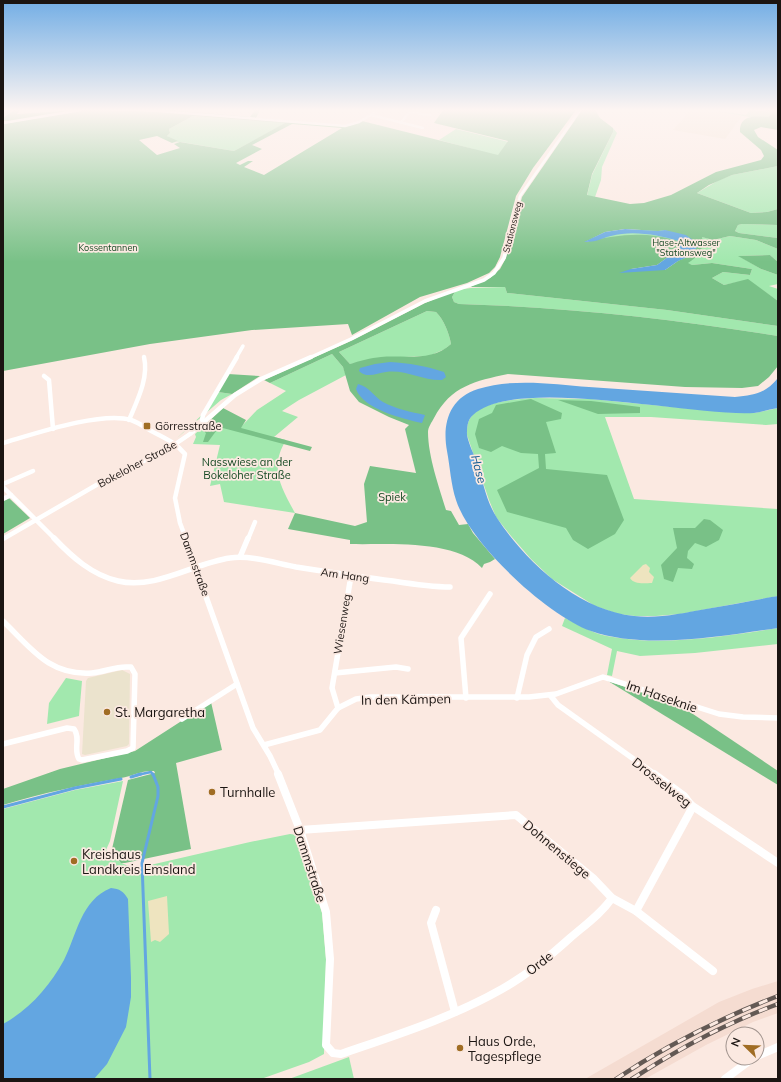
<svg xmlns="http://www.w3.org/2000/svg" width="781" height="1082" viewBox="0 0 781 1082" font-family="Mulish,sans-serif">
  <style>
    .built { fill: #f5dcd1 }
    .industrial { fill: #f2e0cf }
    .education { fill: #ebe3cd }
    .green { fill: #a2e8ae }
    .forest { fill: #79c187; fill-rule: evenodd }
    .sand { fill: #eee4bf }
    .water { fill: #63a6e1 }
    .lines { fill: none; stroke-linecap: round; stroke-linejoin: round }
    .stream-far1 { stroke: #63a6e1; stroke-width: 2.5 }
    .stream { stroke: #63a6e1; stroke-width: 3 }
    .minor-far4 { stroke: #fff; stroke-width: 2.5 }
    .minor-far3 { stroke: #fff; stroke-width: 3.5 }
    .minor-far2 { stroke: #fff; stroke-width: 4.5 }
    .minor-far1 { stroke: #fff; stroke-width: 5.5 }
    .minor { stroke: #fff; stroke-width: 8 }
    .primary { fill: #cad7ad; fill-rule: evenodd }
    .rail-casing { stroke: #635954; stroke-width: 4.5 }
    .rail { stroke: #fbe9e1; stroke-width: 3; stroke-dasharray: 9; stroke-linecap: butt }
    .poi-dot { fill: #a06d24; stroke: #fbe9e1; stroke-width: 1.5 }
    .labels { text-anchor: middle; dominant-baseline: central; stroke-width: 3.5; stroke-linejoin: round; paint-order: stroke }
    .far-street-label { font-size: 9px; fill: #1b1512; stroke: #fbe9e1 }
    .far-park-label { font-size: 9px; fill: #154923; stroke: #fbe9e1 }
    .poi-label { font-size: 11px; fill: #1b1512; stroke: #fbe9e1; text-anchor: start }
    .park-label { font-size: 11px; fill: #154923; stroke: #fbe9e1 }
    .street-label { font-size: 11px; fill: #1b1512; stroke: #fbe9e1 }
    .water-label { font-size: 12px; font-style: italic; fill: #0c5890; stroke: #fbe9e1 }
    .near-street-label { font-size: 13px; fill: #1b1512; stroke: #fbe9e1 }
    .near-poi-label { font-size: 13px; fill: #1b1512; stroke: #fbe9e1; text-anchor: start }
  </style>
  <rect width="100%" height="100%" fill="#fbe9e1"/>
  <polygon class="built" points="778,981 778,1013 753,1022 706,1045 645,1079 585,1079 719,1002 752,989"/>
  <polygon class="industrial" points="691,110 710,110 742,116 725,139 673,130"/>
  <polygon class="education" points="122,670 130,674 129,744 127,746 85,755 82,754 86,681 88,678"/>
  <g class="green">
    <polygon points="710,110 746,115 750,110 773,112 768,117 749,117"/>
    <polygon points="193,116 286,123 234,151 181,142 172,143 178,142 167,136 170,133 169,129"/>
    <polygon points="613,128 617,133 602,167 601,180 595,197 587,196 592,175 613,132"/>
    <polygon points="456,129 505,141 508,142 496,159 473,149 439,140"/>
    <polygon points="778,166 778,209 767,212 751,213 697,193 719,180 732,175"/>
    <polygon points="742,224 778,225 778,238 739,233 735,231 738,225"/>
    <polygon points="665,226 713,240 730,236 756,240 778,249 778,262 770,255 739,256 761,269 778,275 778,284 769,286 778,289 778,301 748,280 724,285 712,278 723,272 750,275 752,269 712,263 692,265 585,239"/>
    <path d="M 505,287 L 507,293 L 667,310 L 778,326 L 778,336 C 672,319 566,307 459,304 L 454,302 L 452,297 L 456,290 L 471,288 Z"/>
    <path d="M 427,311 L 436,312 C 444,320 449,333 451,344 L 445,349 L 429,356 L 404,357 L 350,364 L 339,352 Z"/>
    <path d="M 332,354 L 343,367 L 346,375 L 299,400 L 282,411 L 298,417 L 274,437 L 286,440 C 269,468 281,487 295,513 L 224,502 L 220,484 L 210,486 L 220,445 L 193,444 L 196,437 L 195,434 L 210,420 L 240,428 L 257,410 L 286,391 L 270,383 Z"/>
    <polygon points="218,392 232,394 221,400 177,438 203,414"/>
    <path d="M 535,398 L 591,399 L 725,412 L 755,413 L 778,408 L 778,424 L 766,425 L 651,417 L 605,417 L 634,499 L 778,509 L 778,596 L 680,614 L 656,616 L 635,616 L 618,614 L 595,606 L 552,579 L 531,559 L 511,536 L 496,517 L 489,500 L 467,435 C 467,429 467,422 471,417 C 481,401 518,399 535,398 Z"/>
    <path d="M 565,618 C 579,625 592,633 607,636 C 659,647 726,636 778,628 L 778,644 L 695,653 L 640,656 L 617,651 L 612,676 L 607,675 L 612,649 L 562,626 Z"/>
    <polygon points="66,678 82,681 79,716 47,724 49,703"/>
    <path d="M 123,781 L 110,841 L 106,850 C 120,863 126,869 146,866 L 250,842 L 290,834 L 298,835 L 322,913 L 326,960 L 324,1054 L 309,1062 L 261,1079 L 3,1079 L 3,809 L 75,790 Z"/>
    <polygon points="349,1057 354,1079 289,1079"/>
  </g>
  <g class="forest">
    <polygon points="14,110 20,110 17,114 79,110 15,121 3,121 3,118"/>
    <path d="M 84,110 L 162,112 L 151,110 L 169,110 L 250,117 L 255,110 L 260,110 L 256,118 L 349,126 L 362,121 L 498,155 L 508,141 L 434,123 L 443,110 L 576,110 L 533,168 L 516,196 L 500,257 L 495,267 L 489,273 L 467,283 L 420,297 L 352,335 L 348,324 L 252,330 L 150,344 L 3,371 L 3,124 ZM 193,116 L 285,123 L 234,151 L 180,142 L 174,144 L 180,148 L 157,155 L 139,140 L 157,136 L 172,143 L 178,141 L 167,136 L 170,133 L 169,129 ZM 292,124 L 342,128 L 264,175 L 244,167 L 253,161 L 248,161 L 240,165 L 236,163 L 262,149 L 252,145 Z"/>
    <path d="M 582,110 L 595,110 L 600,118 L 613,128 L 613,132 L 592,174 L 587,195 L 630,204 L 644,203 L 671,195 L 716,172 L 761,160 L 764,156 L 761,150 L 740,132 C 739,114 756,116 768,117 L 773,112 L 764,110 L 778,110 L 778,130 L 761,127 L 754,130 L 758,137 L 778,150 L 778,166 L 732,175 L 709,185 L 697,193 L 751,213 L 767,212 L 778,209 L 778,225 L 742,224 L 738,225 L 735,231 L 739,233 L 778,238 L 778,249 L 756,240 L 730,236 L 713,240 L 702,237 C 704,250 699,256 688,263 L 692,265 L 712,263 L 752,269 L 750,275 L 723,272 L 712,278 L 724,285 L 748,279 L 778,301 L 778,326 L 667,310 L 507,293 L 505,287 L 470,287 L 490,278 L 500,269 L 506,258 L 522,197 ZM 625,229 L 658,231 L 665,230 L 697,247 L 690,256 L 678,261 L 665,270 L 631,269 L 657,265 L 679,249 L 679,241 C 644,231 620,234 585,242 L 605,232 Z"/>
    <polygon points="770,255 778,262 778,275 761,269 738,256"/>
    <path d="M 456,290 L 452,297 L 454,302 L 459,304 C 566,307 672,319 778,336 L 778,366 L 769,377 L 758,386 L 742,388 L 685,387 L 508,374 C 475,381 451,386 434,418 C 432,422 428,427 428,432 C 428,456 439,487 446,510 L 451,511 L 459,525 L 468,524 L 473,533 L 495,559 L 490,562 L 484,564 L 482,568 C 455,539 387,545 350,544 L 350,540 L 288,529 L 295,513 L 355,526 L 367,522 L 364,484 L 370,466 L 416,473 L 405,429 L 409,425 L 389,417 L 359,402 L 350,391 L 343,367 L 332,354 L 270,383 L 264,380 L 353,340 L 425,303 ZM 427,311 L 436,312 C 444,320 449,333 451,344 C 432,362 405,355 381,357 C 371,358 359,361 350,364 L 339,352 Z"/>
    <polygon points="228,374 260,376 232,394 218,392"/>
    <polygon points="531,399 562,413 561,419 546,422 556,453 545,454 546,469 607,475 624,520 615,534 588,549 573,540 566,528 507,512 497,490 539,468 538,454 521,453 502,446 491,452 479,448 475,434 479,419 492,413 496,405"/>
    <polygon points="558,400 591,401 640,407 640,413 598,414"/>
    <polygon points="223,408 246,420 241,428 312,447 310,451 219,427 208,442 203,442 206,433 201,429"/>
    <polygon points="9,498 30,518 3,534 3,501"/>
    <polygon points="704,519 710,520 723,530 719,540 706,547 695,543 688,551 687,558 694,564 692,569 678,568 673,582 664,579 661,565 677,548 673,528 695,528"/>
    <polygon points="608,681 681,706 778,771 778,785"/>
    <path d="M 211,702 L 222,750 L 176,763 L 191,849 L 125,863 L 121,863 L 113,854 L 112,849 L 128,780 L 155,773 L 154,771 C 143,770 132,776 121,778 C 81,785 42,793 3,805 L 3,789 L 60,769 L 135,751 Z"/>
  </g>
  <g class="sand">
    <path d="M 646,564 L 650,568 L 649,572 L 654,577 L 652,583 C 645,583 634,585 630,578 L 643,565 Z"/>
    <polygon points="167,896 169,934 160,942 155,940 151,942 148,901"/>
  </g>
  <g class="water">
    <path d="M 625,229 L 658,231 L 665,230 L 686,235 L 693,240 L 697,247 L 690,256 L 678,261 L 665,270 L 619,273 L 631,269 L 657,265 L 679,249 L 679,241 C 658,235 633,230 611,236 C 599,239 597,242 584,242 L 605,232 Z"/>
    <path d="M 390,362 C 409,363 426,366 444,372 L 446,377 L 442,380 C 423,381 405,369 386,372 C 377,373 367,379 359,371 L 360,368 L 375,364 Z"/>
    <path d="M 778,378 L 778,408 C 770,409 762,412 754,413 C 693,417 515,375 473,415 C 467,420 467,428 467,435 C 469,445 474,454 477,463 C 483,481 486,501 497,518 C 526,562 578,610 634,616 C 658,619 683,613 706,609 C 730,605 754,600 778,596 L 778,628 C 722,636 645,650 591,631 C 548,616 470,544 456,500 C 451,485 450,467 447,451 C 442,424 449,398 478,389 C 512,378 553,384 589,387 C 638,390 686,394 735,397 C 754,395 765,394 778,378 Z"/>
    <path d="M 358,384 C 370,387 373,396 383,402 C 396,409 411,412 425,415 L 422,423 C 403,419 363,409 356,389 Z"/>
    <path d="M 111,888 C 120,889 123,891 128,899 L 131,978 L 131,997 L 126,1027 L 107,1064 L 94,1079 L 3,1079 L 3,1024 C 30,1009 49,987 64,960 C 77,934 81,900 111,888 Z"/>
  </g>
  <g class="lines">
    <polyline class="stream-far1" points="137,775 151,772 153,775"/>
    <g class="stream">
      <polyline points="131,777 141,774"/>
      <polyline points="3,807 75,788 121,779"/>
      <polyline points="150,1079 142,863 158,796 158,787 153,774"/>
    </g>
    <g class="minor-far4">
      <polyline points="147,110 345,126 359,122 379,110"/>
      <polyline points="410,112 430,115"/>
      <polyline points="371,115 423,128"/>
      <polyline points="401,122 412,110"/>
      <polyline points="3,123 81,110"/>
      <polyline points="514,218 520,196 580,110"/>
    </g>
    <g class="minor-far3">
      <polyline points="236,358 243,346"/>
      <polyline points="309,358 351,339 425,301 484,280 494,273 504,258 515,217"/>
    </g>
    <g class="minor-far2">
      <polyline points="44,376 49,380 53,429"/>
      <path d="M 129,420 C 137,401 149,378 144,357"/>
      <polyline points="204,421 202,420 203,415 237,357"/>
      <path d="M 3,443 C 34,434 101,411 131,420 C 140,423 147,429 155,433 C 167,439 177,444 185,454 L 175,498 L 180,523 L 186,539"/>
      <polyline points="3,484 33,471"/>
      <polyline points="3,487 55,539"/>
      <polyline points="3,499 11,495"/>
      <polyline points="3,539 105,480 168,449 190,434 235,395 261,379 311,357"/>
      <polyline points="248,539 255,522"/>
    </g>
    <g class="minor-far1">
      <path d="M 54,538 C 72,557 92,575 118,581 C 156,590 194,563 230,558 C 251,555 275,563 296,567 C 328,572 360,577 393,581 C 412,584 431,587 450,587"/>
      <polyline points="185,538 253,728 270,756 279,775"/>
      <polyline points="240,557 248,538"/>
      <path d="M 3,621 C 31,648 49,676 92,673 C 104,672 114,667 126,667 L 131,667 L 135,674 L 133,748 L 127,751 L 82,760 L 79,759 C 73,750 81,738 74,729 L 67,728 L 3,744"/>
      <polyline points="335,673 396,667 408,669"/>
      <polyline points="550,695 558,705 656,775"/>
      <polyline points="466,698 461,638 490,594"/>
      <polyline points="517,698 527,655 536,637 549,629"/>
      <polyline points="338,708 332,688 351,576"/>
      <polyline points="182,719 237,684"/>
      <polyline points="264,745 320,730 338,708 356,699 371,697 529,697 556,694 603,677 719,714 743,717 778,718"/>
    </g>
    <g class="minor">
      <path d="M 278,774 L 300,830 L 326,912 L 330,959 L 326,1045 L 333,1053 L 341,1054 C 396,1035 451,1018 502,989 C 527,975 549,957 570,938 C 585,925 601,914 612,898"/>
      <polyline points="654,774 684,796 691,805 778,863"/>
      <polyline points="300,830 516,815 593,878 612,898 636,911 713,971"/>
      <polyline points="436,910 431,923 455,1012"/>
      <polyline points="636,911 691,810 691,805"/>
      <polyline points="757,1056 778,1047"/>
      <polyline points="725,1079 753,1058"/>
    </g>
    <polygon class="primary" points="8,110 13,110 3,117 3,114"/>
    <g class="rail-casing">
      <g id="rail">
        <path d="M 616,1079 C 667,1045 721,1018 778,996"/>
        <path d="M 632,1079 C 678,1049 726,1023 778,1004"/>
      </g>
    </g>
    <use href="#rail" class="rail"/>
  </g>
  <linearGradient id="sky" x2="0" y2="1"><stop stop-color="#73aee5"/><stop offset="0.42" stop-color="#fdf5f2"/><stop offset="1" stop-color="#fdf5f2" stop-opacity="0"/></linearGradient>
  <rect width="781" height="262" fill="url(#sky)"/>
  <g class="poi-dot">
    <rect x="143" y="422" width="8" height="8" rx="2"/>
    <circle cx="107" cy="712" r="4"/>
    <circle cx="212" cy="792" r="4"/>
    <circle cx="74" cy="861" r="4"/>
    <circle cx="460" cy="1048" r="4"/>
  </g>
  <g class="labels">
    <g class="far-street-label">
      <text transform="translate(512 227) rotate(-76)">Stationsweg</text>
    </g>
    <g class="far-park-label">
      <text x="686" y="242">Hase-Altwasser<tspan x="686" dy="10">"Stationsweg"</tspan></text>
      <text x="108" y="247">Kossentannen</text>
    </g>
    <g class="poi-label">
      <text x="155" y="426">Görresstraße</text>
    </g>
    <g class="park-label">
      <text x="247" y="462">Nasswiese an der<tspan x="247" dy="13">Bokeloher Straße</tspan></text>
      <text x="392" y="497">Spiek</text>
    </g>
    <g class="street-label">
      <text transform="translate(137 464) rotate(-28)">Bokeloher Straße</text>
      <text transform="translate(195 564) rotate(70)">Dammstraße</text>
      <text transform="translate(345 575) rotate(8)">Am Hang</text>
      <text transform="translate(342 624) rotate(-81)">Wiesenweg</text>
    </g>
    <g class="water-label">
      <text transform="translate(479 469) rotate(75)">Hase</text>
    </g>
    <g class="near-street-label">
      <text transform="translate(662 696) rotate(19)">Im Haseknie</text>
      <text transform="translate(406 699) rotate(-1)">In den Kämpen</text>
      <text transform="translate(662 782) rotate(38)">Drosselweg</text>
      <text transform="translate(557 849) rotate(40)">Dohnenstiege</text>
      <text transform="translate(310 864) rotate(72)">Dammstraße</text>
      <text transform="translate(539 963) rotate(-38)">Orde</text>
    </g>
    <g class="near-poi-label">
      <text x="115" y="712">St. Margaretha</text>
      <text x="220" y="792">Turnhalle</text>
      <text x="82" y="854">Kreishaus<tspan x="82" dy="15">Landkreis Emsland</tspan></text>
      <text x="468" y="1041">Haus Orde,<tspan x="468" dy="15">Tagespflege</tspan></text>
    </g>
  </g>
  <rect width="781" height="1082" fill="none" stroke="#1b1512" stroke-width="8"/>
  <g transform="translate(745 1046) rotate(293)"><circle r="19" fill="#fbe9e1" stroke="#a1948e"/>
  <path d="M0-3L7 15L0 10L-7 15Z" fill="#a06d24"/>
  <text y="-6" font-size="11" font-weight="bold" text-anchor="middle" fill="#1b1512">N</text>
  </g>
</svg>
